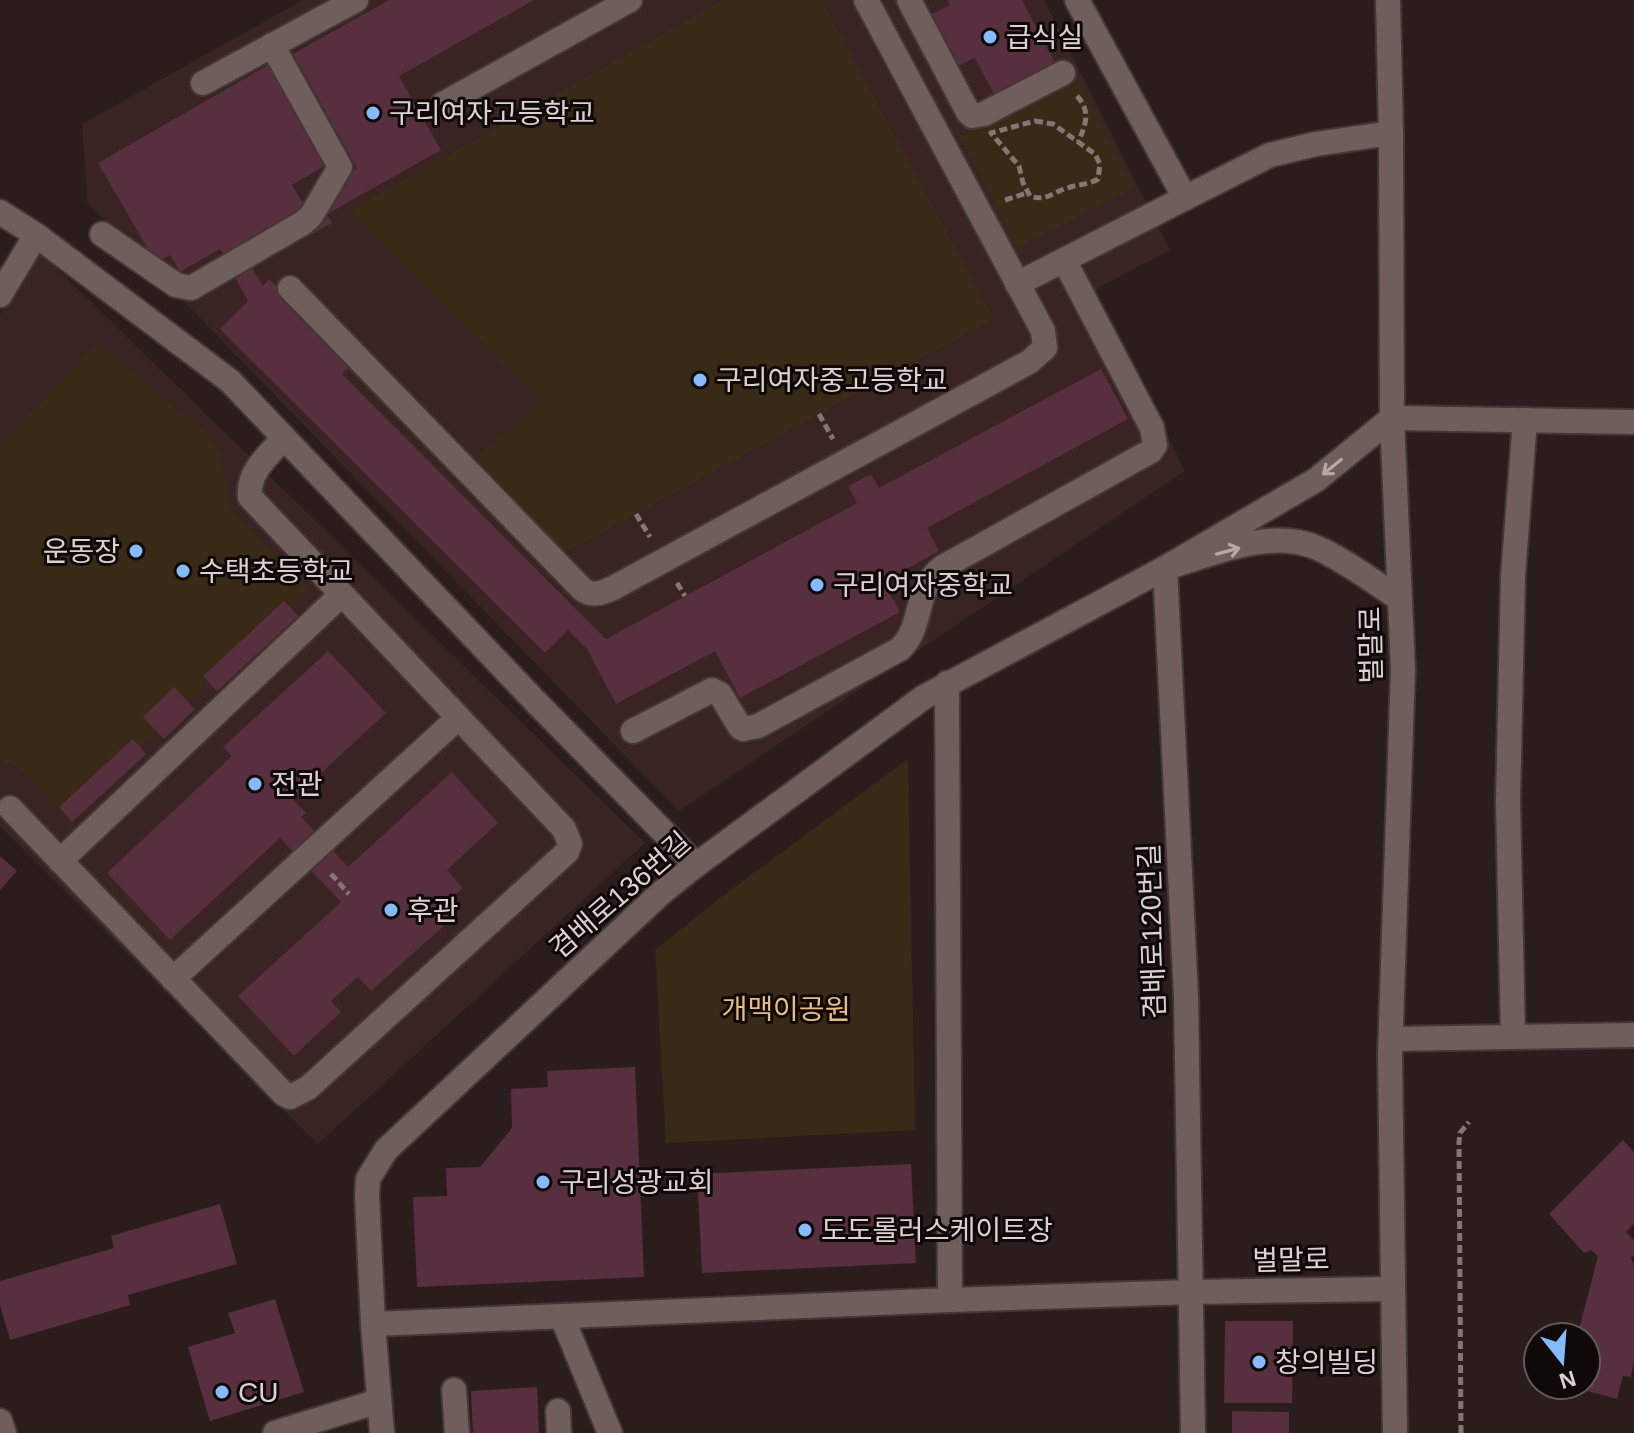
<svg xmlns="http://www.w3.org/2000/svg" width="1634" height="1433" viewBox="0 0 1634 1433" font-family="Arial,'Noto Sans KR',sans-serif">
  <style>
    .built { fill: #392423 }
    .green { fill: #382a16 }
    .building { fill: #572f3e }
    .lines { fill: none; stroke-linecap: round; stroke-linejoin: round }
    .minor-casing { stroke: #433737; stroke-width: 28 }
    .path { stroke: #837776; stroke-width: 5; stroke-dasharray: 8 4; stroke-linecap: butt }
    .minor { stroke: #6f5e5c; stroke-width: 24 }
    .oneway { stroke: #b5a9a7 }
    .poi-dot { fill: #85bbfb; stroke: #0f0908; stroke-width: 3 }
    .labels { text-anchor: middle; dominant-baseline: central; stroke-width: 6; stroke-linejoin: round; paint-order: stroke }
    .poi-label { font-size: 28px; fill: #dbd1d0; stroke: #0f0908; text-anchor: start }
    .street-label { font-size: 28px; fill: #dbd1d0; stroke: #0f0908 }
    .park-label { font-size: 28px; fill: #e8bb80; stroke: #0f0908 }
  </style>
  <rect width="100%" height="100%" fill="#2b1d1c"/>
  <g class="built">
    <polygon points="303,0 1044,0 1170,250 1094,290 1185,471 679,811 87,202 82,124"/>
    <polygon points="37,249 645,843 318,1144 0,826 0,315"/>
  </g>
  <g class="green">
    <polygon points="723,0 822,0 994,319 565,553 475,458 541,401 353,216 352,209"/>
    <polygon points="1077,76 1135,188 1017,248 960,136"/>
    <polygon points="97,342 212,438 219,453 231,510 308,588 67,817 26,772 0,760 0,446"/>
    <polygon points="908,759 915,1130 666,1143 655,950 725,894"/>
  </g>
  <g class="building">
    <polygon points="389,0 534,0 399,76 441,150 327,214 332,223 252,268 263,286 269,279 353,363 342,374 606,639 857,503 848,486 871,474 879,488 1101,369 1128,419 927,528 939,551 883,582 900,612 740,698 715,651 616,704 587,649 568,630 545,653 220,329 248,301 220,249 180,272 170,255 156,263 98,163 268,65 326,165 292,185 302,202 313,196 311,194 357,168 293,54"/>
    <polygon points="947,0 1022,0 1056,65 995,96 975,58 955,67 928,16 950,5"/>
    <polygon points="284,601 298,616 217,691 203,676"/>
    <polygon points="328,651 386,713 293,799 306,813 301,817 348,867 452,772 498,823 447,870 463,888 445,904 455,916 371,991 358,977 331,1001 341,1012 294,1056 238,996 341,902 280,838 170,940 107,873 232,756 223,747"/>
    <polygon points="174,687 195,709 164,739 143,717"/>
    <polygon points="133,739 146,754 72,822 59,807"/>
    <polygon points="0,856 17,871 0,890"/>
    <polygon points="635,1067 644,1277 417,1287 413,1197 447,1196 446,1168 480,1167 512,1128 511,1089 548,1087 547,1071"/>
    <polygon points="1623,1140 1634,1152 1634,1224 1626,1232 1634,1240 1634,1255 1631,1258 1634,1266 1634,1361 1631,1377 1623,1376 1617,1399 1569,1386 1586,1385 1586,1337 1577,1337 1598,1256 1591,1250 1584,1253 1549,1214"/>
    <polygon points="911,1164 916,1263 702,1273 697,1174"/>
    <polygon points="220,1204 237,1264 128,1295 130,1305 10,1340 0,1305 0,1281 114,1248 111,1236"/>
    <polygon points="275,1299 304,1392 210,1421 188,1347 235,1333 228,1313"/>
    <polygon points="1225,1321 1293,1321 1292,1403 1224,1403"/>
    <polygon points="537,1387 539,1433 473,1433 471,1391"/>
    <polygon points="1232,1411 1289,1412 1289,1433 1232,1433"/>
  </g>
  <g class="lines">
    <g class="minor-casing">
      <g id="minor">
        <polyline points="909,0 968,112 972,116 984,114 1063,73"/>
        <polyline points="1077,0 1185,198 1270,155 1316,144 1391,133"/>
        <polyline points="1388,0 1391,133 1392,418 1403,669 1390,1054 1395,1433"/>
        <polyline points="203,83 356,0"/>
        <polyline points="443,104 630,0"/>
        <polyline points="0,212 36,235"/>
        <polyline points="102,234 176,285 191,288 303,223 311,216 340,167 272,45"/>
        <polyline points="1017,284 1185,198"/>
        <path d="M 290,288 L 582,589 C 592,597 602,593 613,588 L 1029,362 L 1045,348 L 1043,331 L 866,0"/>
        <polyline points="0,295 36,235 230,381 533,699 696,865"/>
        <path d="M 1400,599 C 1375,583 1342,558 1315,547 C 1269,528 1210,555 1165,568 L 1316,480 L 1392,418 L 1634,422"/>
        <polyline points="947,683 950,1300"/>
        <path d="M 633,731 L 712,690 L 720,694 L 740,727 L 743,729 L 758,726 L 900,649 C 925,625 912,590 943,567 L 1151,451 L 1155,445 L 1152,428 L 1064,260"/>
        <path d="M 10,808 L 284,1094 L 290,1097 L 308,1088 L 567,852 L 570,844 L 564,829 L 250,497 C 247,472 268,456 284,438"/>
        <polyline points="60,861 341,595"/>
        <polyline points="173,979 458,718"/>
        <polyline points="1513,1037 1508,801 1513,576 1525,420"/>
        <polyline points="1391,1039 1634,1035"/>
        <polyline points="562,1317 610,1433"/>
        <polyline points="373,1324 950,1300 1191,1292 1393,1289"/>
        <polyline points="454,1390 457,1433"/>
        <polyline points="558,1411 559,1433"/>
        <polyline points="0,1421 4,1433"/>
        <polyline points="275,1433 379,1401"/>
        <polyline points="382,1433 373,1324 367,1196 368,1179 386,1150 661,893 696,865 924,697 1165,568 1186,996 1193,1433"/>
      </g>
    </g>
    <g class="path">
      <path d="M 1077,96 C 1091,111 1086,125 1078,142"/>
      <path d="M 1035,121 L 1053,124 L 1095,154 L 1100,164 L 1098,179 C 1088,185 1078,184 1067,188 C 1053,192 1046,202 1030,196 L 1023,183 L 1019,166 L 991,133 Z"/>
      <polyline points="1005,200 1027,193"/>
      <polyline points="819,414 833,439"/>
      <polyline points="636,514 650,537"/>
      <polyline points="677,583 685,596"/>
      <polyline points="331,874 349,894"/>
      <polyline points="1461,1433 1459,1142 1460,1133 1469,1122"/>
    </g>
    <use href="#minor" class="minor"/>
  </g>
  <defs><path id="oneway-shaft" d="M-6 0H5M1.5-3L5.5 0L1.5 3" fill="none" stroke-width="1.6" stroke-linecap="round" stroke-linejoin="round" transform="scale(2)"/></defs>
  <g class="oneway">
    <use href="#oneway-shaft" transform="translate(1332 467) rotate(141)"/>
    <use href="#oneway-shaft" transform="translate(1228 551) rotate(-15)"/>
  </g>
  <g class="poi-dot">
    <circle cx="990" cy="37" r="8"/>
    <circle cx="373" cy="113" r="8"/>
    <circle cx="700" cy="380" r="8"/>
    <circle cx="136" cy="551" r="8"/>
    <circle cx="183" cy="571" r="8"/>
    <circle cx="817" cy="585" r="8"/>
    <circle cx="255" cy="784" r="8"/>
    <circle cx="391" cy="910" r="8"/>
    <circle cx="543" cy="1182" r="8"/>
    <circle cx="805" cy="1230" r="8"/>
    <circle cx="1259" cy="1362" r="8"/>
    <circle cx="222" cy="1392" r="8"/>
  </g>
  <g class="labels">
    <g class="poi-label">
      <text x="1006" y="37">급식실</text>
      <text x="389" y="113">구리여자고등학교</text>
      <text x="716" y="380">구리여자중고등학교</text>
      <text x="120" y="551" text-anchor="end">운동장</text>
      <text x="199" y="571">수택초등학교</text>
      <text x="833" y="585">구리여자중학교</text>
      <text x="271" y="784">전관</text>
      <text x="407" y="910">후관</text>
      <text x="559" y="1182">구리성광교회</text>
      <text x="821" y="1230">도도롤러스케이트장</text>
      <text x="1275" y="1362">창의빌딩</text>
      <text x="238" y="1392">CU</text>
    </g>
    <g class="street-label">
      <text transform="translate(1371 645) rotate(-91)">벌말로</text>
      <text transform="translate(620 895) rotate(-41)">겸배로136번길</text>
      <text transform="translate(1152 931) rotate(-92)">겸배로120번길</text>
      <text transform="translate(1291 1260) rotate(-1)">벌말로</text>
    </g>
    <g class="park-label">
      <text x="786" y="1009">개맥이공원</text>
    </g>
  </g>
  <g transform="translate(1562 1361) rotate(163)"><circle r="38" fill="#0f0908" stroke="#615958" stroke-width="2"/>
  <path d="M0-6L14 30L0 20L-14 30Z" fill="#85bbfb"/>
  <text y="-12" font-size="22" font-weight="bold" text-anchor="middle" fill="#dbd1d0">N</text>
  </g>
</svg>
